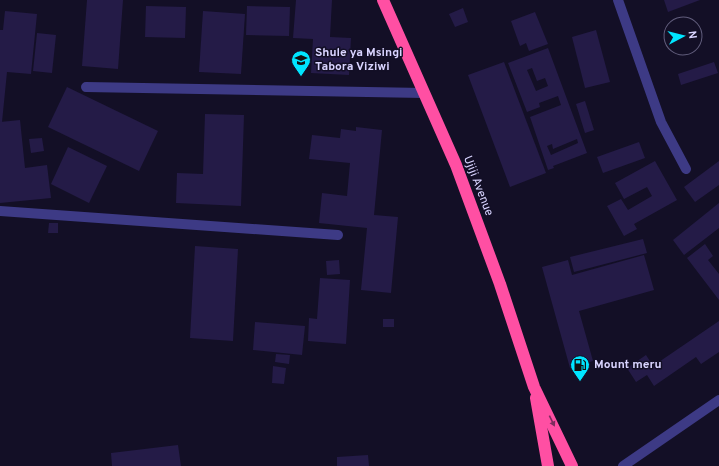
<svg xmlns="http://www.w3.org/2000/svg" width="719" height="466" viewBox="0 0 719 466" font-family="Overpass,sans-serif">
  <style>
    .building { fill: #241b47; fill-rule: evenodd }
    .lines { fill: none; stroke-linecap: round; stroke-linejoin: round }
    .minor { stroke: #3d3a85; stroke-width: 10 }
    .highway { stroke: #ff4fa3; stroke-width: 12 }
    .oneway { fill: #7d2c5e }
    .labels { text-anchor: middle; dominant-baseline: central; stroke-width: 3; stroke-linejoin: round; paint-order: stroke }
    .poi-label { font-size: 12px; font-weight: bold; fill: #d9d4ff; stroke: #130f26; text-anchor: start }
    .street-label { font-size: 12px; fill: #d9d4ff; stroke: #130f26 }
  </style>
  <rect width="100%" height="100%" fill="#130f26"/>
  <g class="building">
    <polygon points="87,0 123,0 118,69 82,66"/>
    <polygon points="296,0 332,0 330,37 351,38 349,75 311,73 313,39 293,38"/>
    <polygon points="664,0 700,0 668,12"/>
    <polygon points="146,6 186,7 185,38 145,37"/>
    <polygon points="247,6 290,7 289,36 246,35"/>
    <polygon points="463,8 468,22 455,27 449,14"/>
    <polygon points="5,11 37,14 31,74 7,72 2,122 0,122 0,30 3,30"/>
    <polygon points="203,11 245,14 241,74 199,72"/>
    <polygon points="535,12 548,44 529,51 526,43 520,46 511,21"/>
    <polygon points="596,30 610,82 585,88 572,37"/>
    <polygon points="37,33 56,35 52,73 33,71"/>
    <path d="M 548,48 L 587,153 L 553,166 L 554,168 L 548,170 L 530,117 L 561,105 L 558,96 L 539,103 L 540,107 L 527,112 L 508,63 ZM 532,68 L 537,81 L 545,78 L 548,86 L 536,91 L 527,70 ZM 577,139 L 578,143 L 551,155 L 547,146 L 552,144 L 553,149 Z"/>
    <polygon points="504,62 546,173 510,187 468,75"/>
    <polygon points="714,62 718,73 681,85 678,74"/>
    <polygon points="67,87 158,131 139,171 48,127"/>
    <polygon points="585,101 594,130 585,133 576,104"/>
    <polygon points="205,114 244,115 241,206 176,203 177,173 203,174"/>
    <polygon points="20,120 25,168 47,165 51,198 0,203 0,122"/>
    <polygon points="356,127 382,130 374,215 398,217 391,293 361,290 367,228 319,223 322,193 347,196 350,163 309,159 312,135 340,138 341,129 356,131"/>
    <polygon points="42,138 44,151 31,153 29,139"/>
    <polygon points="639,142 645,158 603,173 597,157"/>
    <polygon points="68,147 107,166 89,203 51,184"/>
    <polygon points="655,161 677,200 634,224 637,229 624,236 607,206 621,199 628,210 652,196 647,187 624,199 615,183"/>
    <polygon points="719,161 719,185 695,202 684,187"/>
    <polygon points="719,203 719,228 684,255 673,240"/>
    <polygon points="49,223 58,223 58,233 48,233"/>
    <polygon points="643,239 647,253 574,272 570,257"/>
    <polygon points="705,244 713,256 708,260 719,274 719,300 687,258"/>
    <polygon points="195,246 238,249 233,341 190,338"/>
    <polygon points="644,255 654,290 579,311 593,361 570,368 542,267 568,260 572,275"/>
    <polygon points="339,260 340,274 327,275 326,261"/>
    <polygon points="320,278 350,280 346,344 308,341 309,318 317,319"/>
    <rect x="383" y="319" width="11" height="8"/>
    <polygon points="719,321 719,352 701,364 696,357 654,386 647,375 636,382 627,368 646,355 653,366"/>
    <polygon points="255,322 305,326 302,355 253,350"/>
    <polygon points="276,354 290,355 289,364 275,362"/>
    <polygon points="273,366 286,368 284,384 272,383"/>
    <polygon points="178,445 181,466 112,466 111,453"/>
    <polygon points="368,455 369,466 337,466 337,457"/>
  </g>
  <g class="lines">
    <g class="minor">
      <polyline points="618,0 661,122 686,169"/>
      <polyline points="86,87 424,93"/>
      <polyline points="0,211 338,235"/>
      <polyline points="623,466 719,400"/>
    </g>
    <g class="highway">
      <polyline points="383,0 456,165 500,284 534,387 572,466"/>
      <polyline points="536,398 548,466"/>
    </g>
  </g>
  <defs><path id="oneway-solid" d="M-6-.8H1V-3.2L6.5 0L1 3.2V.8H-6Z"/></defs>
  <use class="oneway" href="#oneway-solid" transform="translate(552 421) rotate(64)"/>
  <defs>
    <g id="school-pin" transform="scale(1)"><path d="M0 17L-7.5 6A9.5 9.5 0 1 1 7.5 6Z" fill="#00e5ff" stroke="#130f26"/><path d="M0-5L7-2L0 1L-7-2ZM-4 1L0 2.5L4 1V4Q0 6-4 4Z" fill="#111"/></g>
    <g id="fuel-pin" transform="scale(1)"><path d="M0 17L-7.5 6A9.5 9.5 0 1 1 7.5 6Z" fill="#00e5ff" stroke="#130f26"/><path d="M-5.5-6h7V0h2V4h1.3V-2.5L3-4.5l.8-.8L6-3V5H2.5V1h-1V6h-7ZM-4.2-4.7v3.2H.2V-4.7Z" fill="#111"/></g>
  </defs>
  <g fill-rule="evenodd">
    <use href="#school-pin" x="301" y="60"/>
    <use href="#fuel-pin" x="580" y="365"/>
  </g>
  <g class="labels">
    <g class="poi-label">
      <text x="315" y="53">Shule ya Msingi<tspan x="315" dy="14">Tabora Viziwi</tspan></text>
      <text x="594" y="365">Mount meru</text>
    </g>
    <g class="street-label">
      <text transform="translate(478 186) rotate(69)">Ujiji Avenue</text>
    </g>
  </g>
  <g transform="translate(683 36) rotate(83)"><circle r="19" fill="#130f26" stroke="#625e7d"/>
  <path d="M0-3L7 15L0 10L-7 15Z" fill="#00e5ff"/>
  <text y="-6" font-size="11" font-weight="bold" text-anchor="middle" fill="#d9d4ff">N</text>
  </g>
</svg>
